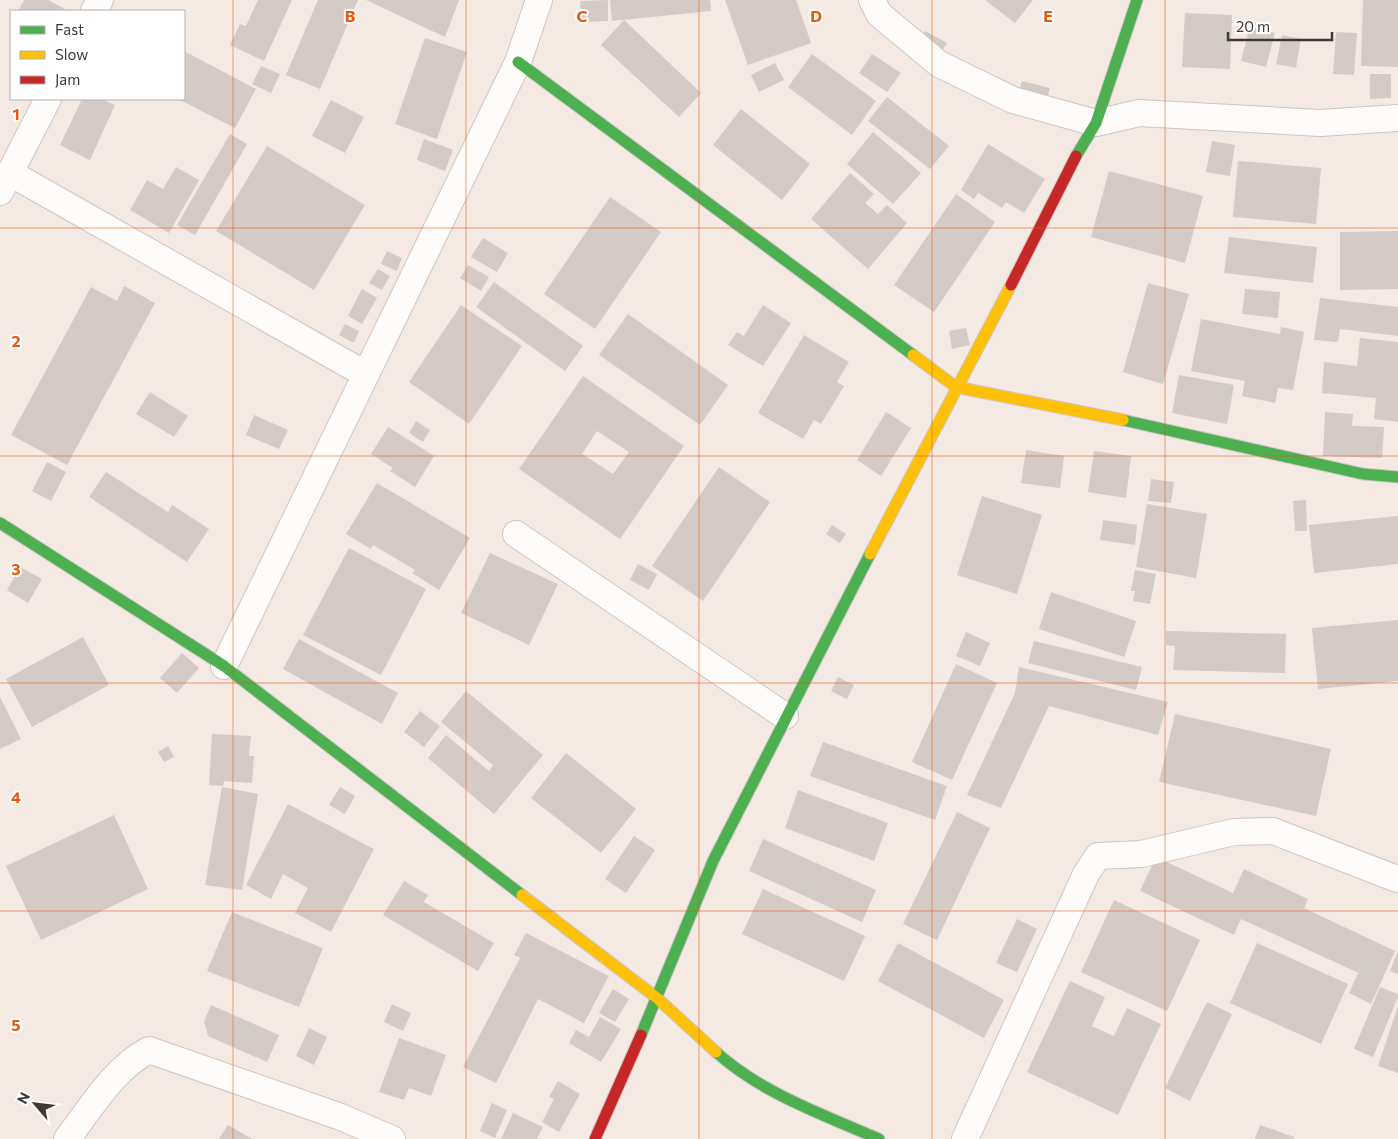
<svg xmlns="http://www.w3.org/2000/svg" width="1398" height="1139" viewBox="0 0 1398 1139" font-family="Commissioner,sans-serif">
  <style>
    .building { fill: #d4cbc6; fill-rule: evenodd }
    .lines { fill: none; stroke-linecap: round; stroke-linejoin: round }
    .street-casing { stroke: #cec6c2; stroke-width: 28 }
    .fast-casing { stroke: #cec6c2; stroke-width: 13 }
    .slow-casing { stroke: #cec6c2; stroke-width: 13 }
    .jam-casing { stroke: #cec6c2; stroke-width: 13 }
    .street { stroke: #fdfcfb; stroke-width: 26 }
    .fast { stroke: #4caf50; stroke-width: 11 }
    .slow { stroke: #ffc107; stroke-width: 11 }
    .jam { stroke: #c62828; stroke-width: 11 }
    .grid { fill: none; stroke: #e8590c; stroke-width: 1; stroke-opacity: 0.55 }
    .grid-label { font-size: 16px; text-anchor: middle; font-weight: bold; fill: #e8590c; stroke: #fff; stroke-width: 4; stroke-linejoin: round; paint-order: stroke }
  </style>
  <rect width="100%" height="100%" fill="#f4e9e3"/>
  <g class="building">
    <polygon points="24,0 48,0 65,9 64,11 18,11"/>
    <polygon points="258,0 292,0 264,61 230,45 240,24 246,26"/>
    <polygon points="318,0 358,0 320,89 286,75"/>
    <polygon points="366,0 459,0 445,37"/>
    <polygon points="608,0 608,21 581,22 580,1"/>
    <polygon points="610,0 710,0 711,11 612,21"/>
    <polygon points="725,0 796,0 811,43 748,65"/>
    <polygon points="985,0 1033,0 1015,23"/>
    <polygon points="1363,0 1398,0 1398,67 1361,66"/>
    <polygon points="1185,13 1232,15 1230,69 1182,67"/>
    <polygon points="624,20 701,93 679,117 601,45"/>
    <polygon points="1250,26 1275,33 1266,67 1241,61"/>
    <polygon points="925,31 947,43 938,57 917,45"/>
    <polygon points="1336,32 1357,33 1354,75 1333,74"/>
    <polygon points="1282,35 1301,39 1296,68 1276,64"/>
    <polygon points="425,38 467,52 437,139 395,124"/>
    <polygon points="184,51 256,89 235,128 178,99 184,99"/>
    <polygon points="812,54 876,101 852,135 788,87"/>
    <polygon points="872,54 901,73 887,92 859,73"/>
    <polygon points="775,63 784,80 759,92 751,75"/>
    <polygon points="261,66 280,74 271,93 252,84"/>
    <polygon points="1370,74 1391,74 1391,98 1370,99"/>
    <polygon points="1022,81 1050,88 1045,104 1017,96"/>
    <polygon points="887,97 949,146 930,169 868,121"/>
    <polygon points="82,99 101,99 115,105 90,160 60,145"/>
    <polygon points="331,100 364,117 345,153 312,136"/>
    <polygon points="741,109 810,164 782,200 713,145"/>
    <polygon points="873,132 921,173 893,204 847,164"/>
    <polygon points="230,134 247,144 195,235 177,225"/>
    <polygon points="424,139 453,150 445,171 417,160"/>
    <polygon points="1212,141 1235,145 1230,176 1206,172"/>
    <polygon points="988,144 1045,179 1024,213 1006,202 1002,208 978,193 974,199 961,190"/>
    <polygon points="267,146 365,205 314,290 216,231"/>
    <polygon points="1238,161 1321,168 1316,224 1233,217"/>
    <polygon points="176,167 199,180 169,233 130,210 147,180 163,189"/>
    <polygon points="1109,171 1203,196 1185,263 1091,237"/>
    <polygon points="850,173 874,194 865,203 878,214 887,205 907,223 868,269 811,219"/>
    <polygon points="956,194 995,222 934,312 894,285"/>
    <polygon points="610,197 661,232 595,329 544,294"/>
    <polygon points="1398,231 1398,289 1340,290 1340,232"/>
    <polygon points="1229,237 1317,247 1313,283 1224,273"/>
    <polygon points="483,238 508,253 497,272 471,257"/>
    <polygon points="387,251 402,258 397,271 381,264"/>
    <polygon points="468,265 489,277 481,291 460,278"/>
    <polygon points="378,269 390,276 382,290 369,283"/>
    <polygon points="494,282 583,346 565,371 476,307"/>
    <polygon points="1148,283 1189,294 1163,384 1123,372"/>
    <polygon points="124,286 155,303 67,465 11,435 91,287 117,301"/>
    <polygon points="362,289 377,298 362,324 348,316"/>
    <polygon points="1245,289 1280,292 1278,318 1242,314"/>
    <polygon points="1320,298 1398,307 1398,336 1340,329 1338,342 1314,340"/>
    <polygon points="461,305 522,346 469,424 409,382"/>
    <polygon points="763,305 791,323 763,366 728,345 737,332 744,336"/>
    <polygon points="628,314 728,385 700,425 599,355"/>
    <polygon points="1201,319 1280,334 1281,327 1304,332 1293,390 1278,388 1275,403 1242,396 1245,381 1191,371"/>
    <polygon points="345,324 359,331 354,343 339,335"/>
    <polygon points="966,328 970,345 952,349 949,331"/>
    <polygon points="804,335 849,362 837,382 844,386 821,424 814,420 803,439 758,413"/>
    <polygon points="1360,338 1398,342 1398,422 1374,419 1376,398 1322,393 1324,362 1357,366"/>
    <polygon points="1179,375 1234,385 1227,424 1172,413"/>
    <path d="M 583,376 L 684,446 L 620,539 L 519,469 ZM 597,431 L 629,452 L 613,474 L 582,454 Z"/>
    <polygon points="150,392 188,416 174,437 136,414"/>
    <polygon points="886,412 911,428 881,476 857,460"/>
    <polygon points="1325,412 1353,414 1352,426 1384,427 1382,458 1323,456"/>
    <polygon points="254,415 288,430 279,449 246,435"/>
    <polygon points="416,421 430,430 423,442 409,433"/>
    <polygon points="388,427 434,456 415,487 390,471 393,468 371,454"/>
    <polygon points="1026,450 1064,456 1060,488 1021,483"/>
    <polygon points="1094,451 1131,456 1126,498 1088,492"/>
    <polygon points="47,462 66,472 51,501 32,491"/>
    <polygon points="719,467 770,502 703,601 652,566"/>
    <polygon points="106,472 168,512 172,505 209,529 187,562 89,497"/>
    <polygon points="1151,479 1174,482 1171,503 1148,501"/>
    <polygon points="377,483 470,538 439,590 412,573 415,570 373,545 371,549 346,534"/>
    <polygon points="982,496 1042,515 1017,594 957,575"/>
    <polygon points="1306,500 1307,531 1295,531 1293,501"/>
    <polygon points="1147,504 1207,514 1196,578 1136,567"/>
    <polygon points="1398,516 1398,564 1314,573 1309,525"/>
    <polygon points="1103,520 1137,525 1135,545 1100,540"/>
    <polygon points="832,525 846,534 840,543 826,534"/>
    <polygon points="349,548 426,589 381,675 303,635"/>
    <polygon points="490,553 558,584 529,645 461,613"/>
    <polygon points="638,564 657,574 649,590 630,580"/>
    <polygon points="20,567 42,579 28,603 7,590"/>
    <polygon points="1135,570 1156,574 1150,604 1133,601 1135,591 1131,591"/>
    <polygon points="1051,592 1136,621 1124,657 1039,629"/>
    <polygon points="1398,620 1398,681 1318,689 1312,628"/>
    <polygon points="1166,631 1286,634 1285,673 1173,670 1175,646 1166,645"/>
    <polygon points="966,632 990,643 980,666 956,656"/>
    <polygon points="83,637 109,685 32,727 6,679"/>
    <polygon points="299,639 398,693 382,724 283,669"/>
    <polygon points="1034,641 1142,667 1136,690 1028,663"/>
    <polygon points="182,653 199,668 177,693 160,678"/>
    <polygon points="956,664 997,683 952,780 912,762"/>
    <polygon points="1019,667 1168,702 1158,735 1049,706 1001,808 967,795 1015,693"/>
    <polygon points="838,677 854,685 847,699 831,691"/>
    <polygon points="466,691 543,755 494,814 428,758 446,735 489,771 493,765 441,722"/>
    <polygon points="0,697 21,739 0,749"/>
    <polygon points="420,711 440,726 424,747 404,732"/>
    <polygon points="1175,714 1331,749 1316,816 1159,782"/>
    <polygon points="212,734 251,736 249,756 254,756 252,783 224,781 223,786 209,785"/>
    <polygon points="823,742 947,786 935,820 810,776"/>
    <polygon points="168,746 174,757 164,762 158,752"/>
    <polygon points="566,753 636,809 601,853 531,798"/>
    <polygon points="222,787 258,794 242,890 205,885"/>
    <polygon points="340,787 355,796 345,814 329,805"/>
    <polygon points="798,790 888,823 874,861 785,828"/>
    <polygon points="288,804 374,849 331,932 295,913 308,888 283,874 271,899 246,885"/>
    <polygon points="957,812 990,828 937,940 903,924"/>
    <polygon points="114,815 148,889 41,940 6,866"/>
    <polygon points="634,836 655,850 626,893 605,879"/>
    <polygon points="763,839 876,890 862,922 749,871"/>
    <polygon points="1156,857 1233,893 1244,869 1308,899 1304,908 1395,951 1371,1004 1349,993 1358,973 1376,981 1241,919 1234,935 1140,891"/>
    <polygon points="404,881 428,895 424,902 494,943 478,971 383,915"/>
    <polygon points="763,889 865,936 844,981 742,934"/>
    <polygon points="1114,900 1200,940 1167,1011 1081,972"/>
    <polygon points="232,912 323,948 299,1007 207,971"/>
    <polygon points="1017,919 1037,929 1017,972 996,963"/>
    <polygon points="526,933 609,976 584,1023 538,999 496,1083 463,1067 520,958 514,955"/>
    <polygon points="898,943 1004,1000 984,1038 878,981"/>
    <polygon points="1257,943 1348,984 1321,1044 1230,1003"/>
    <polygon points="1398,951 1398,974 1390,971"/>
    <polygon points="1070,981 1105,997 1092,1026 1114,1036 1127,1008 1161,1024 1118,1115 1027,1072"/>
    <polygon points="1380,987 1398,994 1398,997 1373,1057 1354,1049"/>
    <polygon points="613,989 629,999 615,1022 599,1013"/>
    <polygon points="1207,1002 1232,1014 1190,1101 1165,1088"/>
    <polygon points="392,1004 411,1013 403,1031 384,1022"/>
    <polygon points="211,1005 279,1035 267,1062 208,1036 204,1022"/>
    <polygon points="1398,1006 1398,1073 1378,1066"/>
    <polygon points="600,1017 621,1029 601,1062 569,1043 576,1030 589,1037"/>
    <polygon points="309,1028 327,1037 314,1065 296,1056"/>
    <polygon points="399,1038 446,1055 431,1096 409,1088 404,1100 379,1092"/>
    <polygon points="558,1081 580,1094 559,1132 542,1122 554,1099 549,1097"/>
    <polygon points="492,1103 507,1110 495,1138 480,1131"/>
    <polygon points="513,1113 543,1127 537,1139 501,1139"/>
    <polygon points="228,1125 252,1139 219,1139"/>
    <polygon points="1260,1125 1294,1137 1294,1139 1255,1139"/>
  </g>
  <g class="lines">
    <g class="street-casing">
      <g id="street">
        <polyline points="872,0 879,14 939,64 1013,100 1096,123 1139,113 1320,123 1398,118"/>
        <polyline points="94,11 100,0"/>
        <polyline points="10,173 365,374"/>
        <polyline points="0,192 48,99"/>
        <polyline points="516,534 785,716"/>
        <polyline points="224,666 518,62 539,0"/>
        <path d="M 67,1139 C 91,1108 113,1069 149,1050 L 341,1117 L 392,1139"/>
        <polyline points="965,1139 1086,874 1098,856 1141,854 1234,832 1273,831 1397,879"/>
      </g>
    </g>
    <g class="fast-casing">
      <g id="fast">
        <polyline points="518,62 913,355"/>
        <polyline points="1076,156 1096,123 1137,0"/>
        <polyline points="1123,420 1363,474 1398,477"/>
        <polyline points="0,523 224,666 522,895"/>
        <polyline points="641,1035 713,861 870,554"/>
        <path d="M 716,1052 C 761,1093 824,1115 879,1139"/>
      </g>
    </g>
    <g class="slow-casing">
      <g id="slow">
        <polyline points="913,355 956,387 1123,420"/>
        <polyline points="870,554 1011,285"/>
        <polyline points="522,895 657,998 716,1052"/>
      </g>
    </g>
    <g class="jam-casing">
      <g id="jam">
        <polyline points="1011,285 1076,156"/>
        <polyline points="595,1139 641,1035"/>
      </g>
    </g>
    <use href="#street" class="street"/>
    <use href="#fast" class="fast"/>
    <use href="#slow" class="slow"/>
    <use href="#jam" class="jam"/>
  </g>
  <path class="grid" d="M 233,0 L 233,1139M 466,0 L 466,1139M 699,0 L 699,1139M 932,0 L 932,1139M 1165,0 L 1165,1139M 0,228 L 1398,228M 0,456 L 1398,456M 0,683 L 1398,683M 0,911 L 1398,911"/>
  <g class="grid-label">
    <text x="350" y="22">B</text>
    <text x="582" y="22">C</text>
    <text x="816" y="22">D</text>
    <text x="1048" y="22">E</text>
    <text x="16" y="120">1</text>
    <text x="16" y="347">2</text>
    <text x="16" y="575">3</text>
    <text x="16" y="803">4</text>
    <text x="16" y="1031">5</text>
  </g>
  <rect x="10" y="10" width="175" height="90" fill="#ffffff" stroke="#b3afae"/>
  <rect x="20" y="26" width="25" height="8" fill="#4caf50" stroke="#b3afae"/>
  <text x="55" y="35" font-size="15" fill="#403835">Fast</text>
  <rect x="20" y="51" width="25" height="8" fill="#ffc107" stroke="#b3afae"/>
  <text x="55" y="60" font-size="15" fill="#403835">Slow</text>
  <rect x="20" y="76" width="25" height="8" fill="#c62828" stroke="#b3afae"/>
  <text x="55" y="85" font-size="15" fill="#403835">Jam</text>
  <g transform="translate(35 1104) rotate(298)" stroke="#ffffff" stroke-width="4" paint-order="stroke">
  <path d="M0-4L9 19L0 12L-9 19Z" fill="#403835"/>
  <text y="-8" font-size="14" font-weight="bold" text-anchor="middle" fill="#403835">N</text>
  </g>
  <path d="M1228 32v8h104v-8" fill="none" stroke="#403835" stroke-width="2.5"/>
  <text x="1236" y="32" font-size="15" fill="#403835" stroke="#ffffff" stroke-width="4" paint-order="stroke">20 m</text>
</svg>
